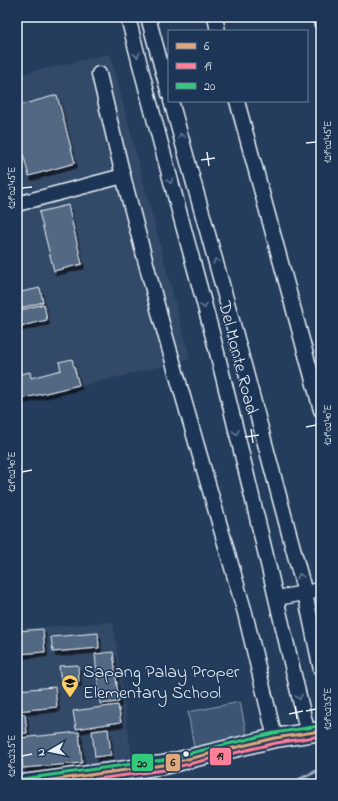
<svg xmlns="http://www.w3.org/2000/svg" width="338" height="801" viewBox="0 0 338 801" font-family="'Indie Flower',sans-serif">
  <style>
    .built { fill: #334a68 }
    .green { fill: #3e5472; stroke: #93a2b5 }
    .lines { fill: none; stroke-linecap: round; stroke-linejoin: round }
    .stream { stroke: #99a8ba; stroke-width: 3.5 }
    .building { fill: #536782; stroke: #e8f1f8; filter: url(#shadow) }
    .minor-casing { stroke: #e8f1f8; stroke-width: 17 }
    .major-casing { stroke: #e8f1f8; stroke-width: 21 }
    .minor { stroke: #1d3557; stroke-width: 14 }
    .major { stroke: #1d3557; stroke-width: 18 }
    .bus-1-casing { stroke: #1d3557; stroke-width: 6 }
    .bus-2-casing { stroke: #1d3557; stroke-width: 6 }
    .bus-3-casing { stroke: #1d3557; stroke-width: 6 }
    .bus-1 { stroke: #dfa77e; stroke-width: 3 }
    .bus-2 { stroke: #ff8098; stroke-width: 3 }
    .bus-3 { stroke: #33ca7d; stroke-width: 3 }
    .oneway { stroke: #64778f }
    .ticks { fill: none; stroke: #e8f1f8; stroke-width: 1.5 }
    .bus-dot { fill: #e8f1f8; stroke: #1d3557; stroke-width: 1.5 }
    .labels { text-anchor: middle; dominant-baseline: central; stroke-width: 3; stroke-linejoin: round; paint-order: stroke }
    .street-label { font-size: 18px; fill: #e8f1f8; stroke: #1d3557 }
    .poi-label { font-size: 18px; fill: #e8f1f8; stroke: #1d3557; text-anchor: start }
    .line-badge { stroke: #1d3557; stroke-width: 1.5 }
    .pale-badge-label { font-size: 11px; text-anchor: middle; font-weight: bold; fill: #111 }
    .neatline { fill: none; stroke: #e8f1f8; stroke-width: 1.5 }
    .ticks-label { font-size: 10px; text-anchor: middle; fill: #e8f1f8 }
  </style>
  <defs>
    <filter id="shadow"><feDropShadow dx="2.5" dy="4.5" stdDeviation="0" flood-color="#0009"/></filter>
  </defs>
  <rect width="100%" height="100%" fill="#253d5d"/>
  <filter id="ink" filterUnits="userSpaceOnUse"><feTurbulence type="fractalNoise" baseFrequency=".025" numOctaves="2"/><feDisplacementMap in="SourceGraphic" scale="8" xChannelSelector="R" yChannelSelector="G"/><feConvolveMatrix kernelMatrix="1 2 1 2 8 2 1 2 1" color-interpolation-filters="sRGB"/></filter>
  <g filter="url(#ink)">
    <g class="built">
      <polygon points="110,54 190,359 17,402 17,75"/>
      <polygon points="113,622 133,767 17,778 17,629"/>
    </g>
    <polygon class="green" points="240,702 247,737 194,747 188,712"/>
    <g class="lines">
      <polyline class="stream" points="290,784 321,769"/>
    </g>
    <g class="building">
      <polygon points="57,95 75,163 29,176 17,131 17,106"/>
      <polygon points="68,205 82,264 54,271 39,212"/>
      <polygon points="40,288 43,302 17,309 17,293"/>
      <polygon points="44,304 47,320 17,327 17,311"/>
      <polygon points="72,359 79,385 17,400 17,375 30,372 31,378 61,370 59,362"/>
      <polygon points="43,629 45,652 17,654 17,631"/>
      <polygon points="98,633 99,648 53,652 51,637"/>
      <polygon points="113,652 119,702 100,704 95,654"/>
      <polygon points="78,665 79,682 61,683 59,666"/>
      <polygon points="55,687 57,707 17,711 17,690"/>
      <polygon points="118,705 121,722 76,729 73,711"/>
      <polygon points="17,714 25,714 27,733 17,734"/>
      <polygon points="108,729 111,755 95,757 92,731"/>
      <polygon points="79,732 82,763 23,768 20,738"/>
    </g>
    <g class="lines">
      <g class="minor-casing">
        <g id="minor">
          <path d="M 128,17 C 154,123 184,227 212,333 C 246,466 276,600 308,734"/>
          <polyline points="148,17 169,94"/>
          <polyline points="215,17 218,31"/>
          <polyline points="320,17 321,22"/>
          <polyline points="99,74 123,176 161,320 245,613 275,738"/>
          <polyline points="171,101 233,324 305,593 321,670"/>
          <polyline points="237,101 321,410"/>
          <polyline points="17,204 123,176"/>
          <polyline points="277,598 321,590"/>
        </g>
      </g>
      <g class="major-casing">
        <polyline id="major" points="23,784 163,765 275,738 321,731"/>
      </g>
      <use href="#minor" class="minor"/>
      <use href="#major" class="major"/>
      <g class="bus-1-casing">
        <polyline id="bus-1" points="23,784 163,765 275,738 321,731"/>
      </g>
      <g class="bus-2-casing">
        <polyline id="bus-2" points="60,784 164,770 276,743 321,736"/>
      </g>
      <g class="bus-3-casing">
        <polyline id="bus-3" points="22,779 162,760 274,733 320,726"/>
      </g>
      <use href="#bus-1" class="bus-1"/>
      <use href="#bus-2" class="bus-2"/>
      <use href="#bus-3" class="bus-3"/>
    </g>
    <defs><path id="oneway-chevron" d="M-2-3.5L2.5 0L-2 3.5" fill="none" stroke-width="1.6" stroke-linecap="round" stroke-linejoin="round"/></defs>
    <g class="oneway">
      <use href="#oneway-chevron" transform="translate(137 55) rotate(76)"/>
      <use href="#oneway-chevron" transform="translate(181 136) rotate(-106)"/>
      <use href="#oneway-chevron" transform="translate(170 181) rotate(75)"/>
      <use href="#oneway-chevron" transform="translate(216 261) rotate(-106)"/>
      <use href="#oneway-chevron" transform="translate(204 306) rotate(75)"/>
      <use href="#oneway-chevron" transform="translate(236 432) rotate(76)"/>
      <use href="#oneway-chevron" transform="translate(300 576) rotate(-105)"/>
      <use href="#oneway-chevron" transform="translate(299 697) rotate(76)"/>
    </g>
  </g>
  <path class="ticks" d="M 306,143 L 316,142M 207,152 L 209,166M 201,160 L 215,158M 22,188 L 32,187M 306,427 L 316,425M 251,429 L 253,443M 245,437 L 259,435M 22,472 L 32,470M 295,706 L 297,719M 306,711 L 316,709M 289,714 L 303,711M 22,756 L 32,754"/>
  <defs>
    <g id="school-pin" transform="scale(0.9)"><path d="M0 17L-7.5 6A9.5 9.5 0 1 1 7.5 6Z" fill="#ffd166" stroke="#1d3557"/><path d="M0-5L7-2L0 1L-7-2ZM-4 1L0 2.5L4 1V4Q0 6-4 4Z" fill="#111"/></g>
  </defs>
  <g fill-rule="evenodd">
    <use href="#school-pin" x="70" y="683"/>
  </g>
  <circle class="bus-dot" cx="186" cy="754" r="3.5"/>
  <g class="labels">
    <g class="street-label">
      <text transform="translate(237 358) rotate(76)">Del Monte Road</text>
    </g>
    <g class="poi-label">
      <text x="83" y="673">Sapang Palay Proper<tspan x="83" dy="21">Elementary School</tspan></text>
    </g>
  </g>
  <g class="line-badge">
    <rect x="209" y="747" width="23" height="19" rx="4" fill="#ff8098"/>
    <rect x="165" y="753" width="16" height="19" rx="4" fill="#dfa77e"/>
    <rect x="131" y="753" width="23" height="19" rx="4" fill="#33ca7d"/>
  </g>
  <g class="pale-badge-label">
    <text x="220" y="760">19</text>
    <text x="173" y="766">6</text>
    <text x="142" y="767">20</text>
  </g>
  <rect width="338" height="801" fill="none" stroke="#1d3557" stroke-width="44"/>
  <rect x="168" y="30" width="140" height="72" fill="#1d3557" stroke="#6e8097"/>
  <rect x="176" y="43" width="20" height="6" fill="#dfa77e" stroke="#6e8097"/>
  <text x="204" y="50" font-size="12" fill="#e8f1f8">6</text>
  <rect x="176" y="63" width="20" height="6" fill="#ff8098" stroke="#6e8097"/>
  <text x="204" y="70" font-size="12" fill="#e8f1f8">19</text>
  <rect x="176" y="83" width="20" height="6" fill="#33ca7d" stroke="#6e8097"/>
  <text x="204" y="90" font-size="12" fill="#e8f1f8">20</text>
  <g transform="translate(50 751) rotate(261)" stroke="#1d3557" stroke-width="3" paint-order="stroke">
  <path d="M0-3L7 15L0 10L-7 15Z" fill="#e8f1f8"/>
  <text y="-6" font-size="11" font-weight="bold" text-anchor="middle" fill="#e8f1f8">N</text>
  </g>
  <rect x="22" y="22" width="294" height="757" class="neatline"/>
  <g class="ticks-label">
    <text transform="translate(327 142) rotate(-90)" y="4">121°02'45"E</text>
    <text transform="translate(11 188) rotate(-90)" y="4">121°02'45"E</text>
    <text transform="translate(327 425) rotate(-90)" y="4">121°02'40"E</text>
    <text transform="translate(11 472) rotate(-90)" y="4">121°02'40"E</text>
    <text transform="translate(327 709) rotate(-90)" y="4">121°02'35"E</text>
    <text transform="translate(11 756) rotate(-90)" y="4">121°02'35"E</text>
  </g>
</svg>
